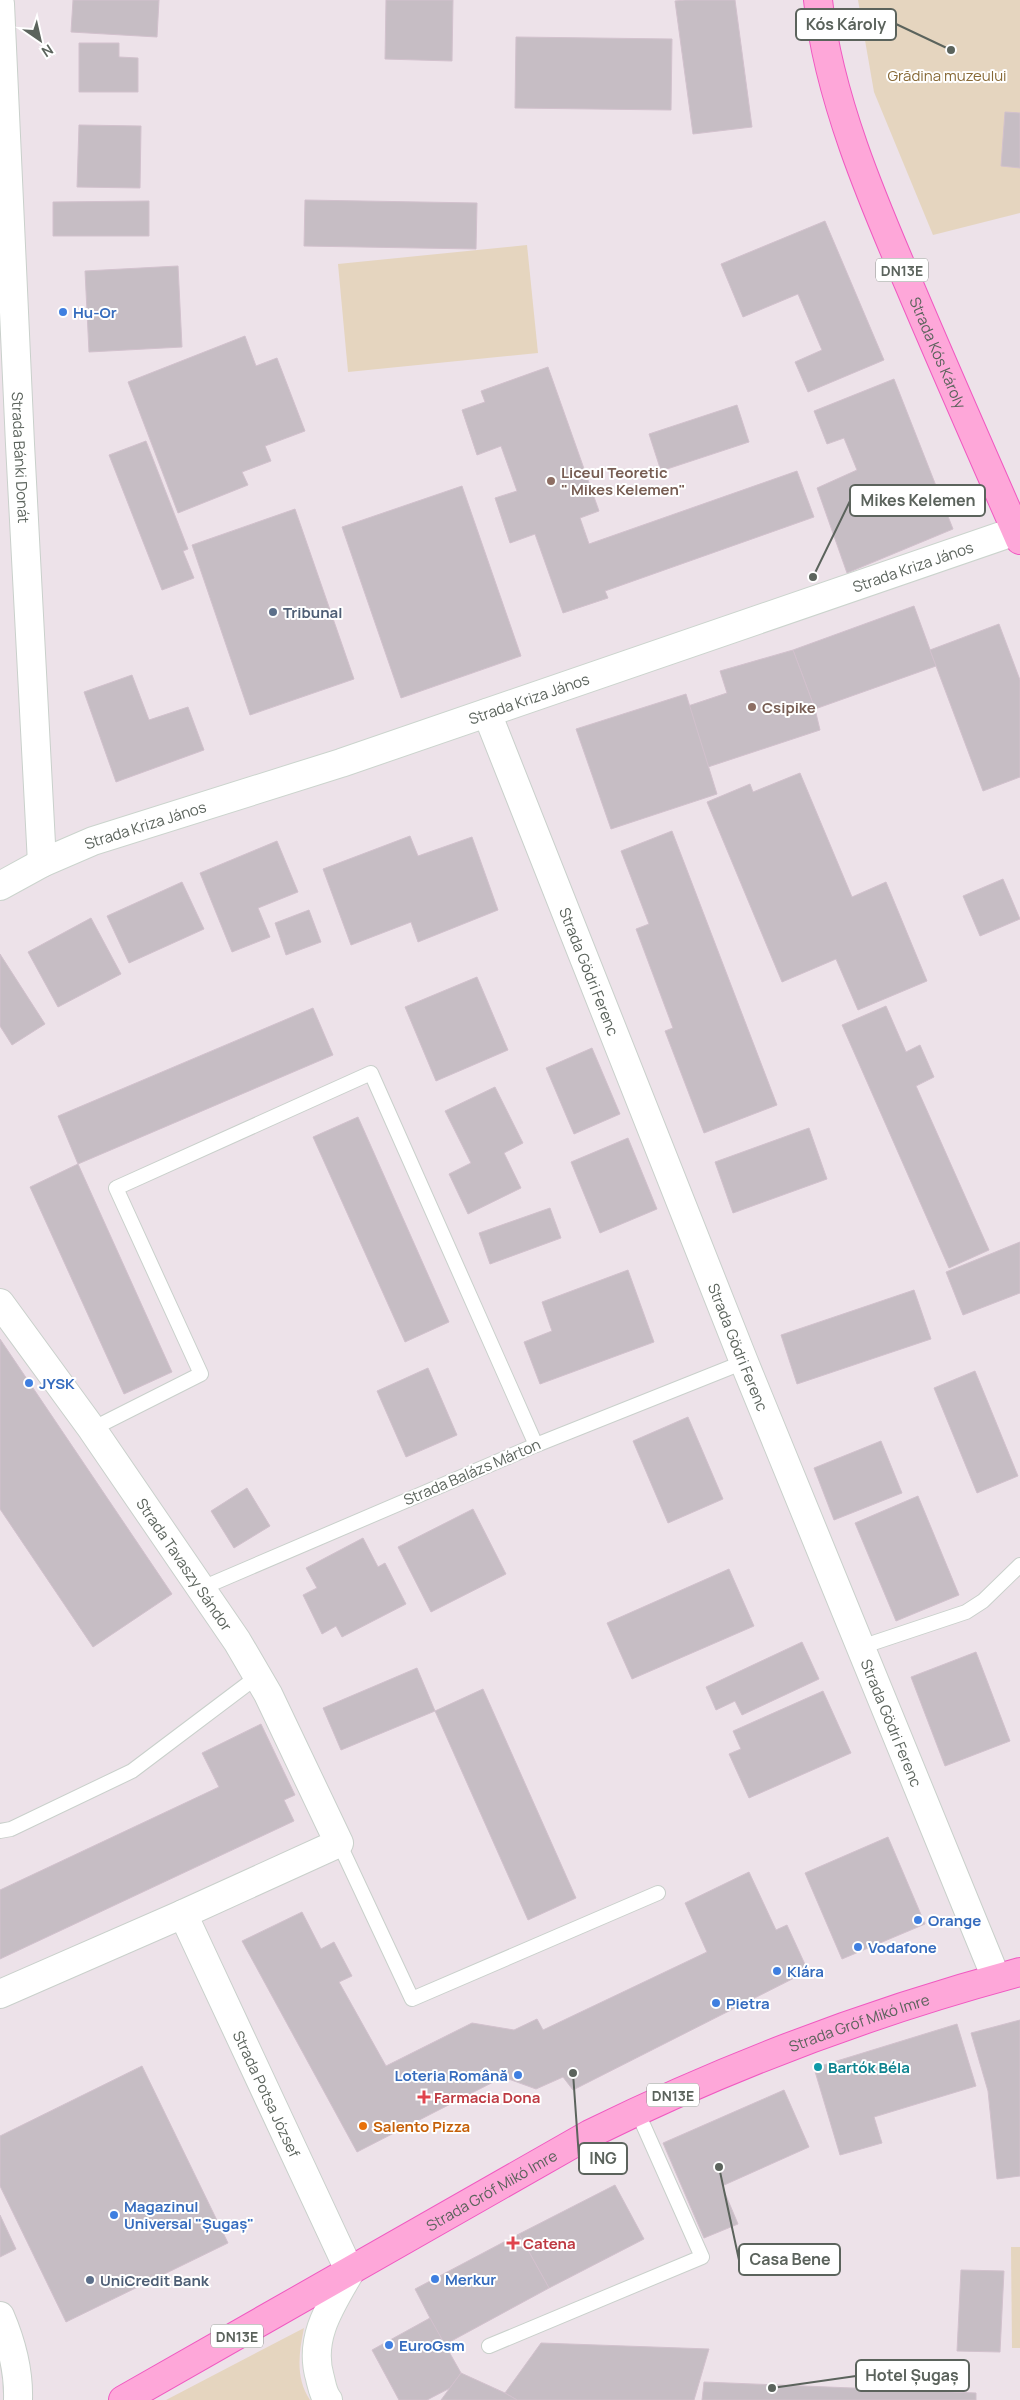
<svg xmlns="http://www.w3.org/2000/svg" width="1020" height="2400" viewBox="0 0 1020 2400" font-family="Manrope,sans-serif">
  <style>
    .green { fill: #e5d5bf }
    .building { fill: #c6bdc4; stroke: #d2c1cd }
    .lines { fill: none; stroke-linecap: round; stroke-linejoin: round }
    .lane-casing { stroke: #c9d0cb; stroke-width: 16 }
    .street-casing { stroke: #c9d0cb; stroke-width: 30 }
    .secondary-casing { stroke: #cbd4cd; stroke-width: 30 }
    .primary-casing { stroke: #f059c1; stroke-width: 30 }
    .lane { stroke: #fff; stroke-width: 14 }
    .street { stroke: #fff; stroke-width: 28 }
    .secondary { stroke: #fff; stroke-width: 28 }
    .primary { stroke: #fea7d9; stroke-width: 28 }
    .shop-dot { fill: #3f7fe0; stroke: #fff; stroke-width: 2 }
    .education-dot { fill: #8d6e63; stroke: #fff; stroke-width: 2 }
    .service-dot { fill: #5c6f8a; stroke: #fff; stroke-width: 2 }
    .culture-dot { fill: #0f9aa8; stroke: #fff; stroke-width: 2 }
    .health-dot { fill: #e0444e; stroke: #fff; stroke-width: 2 }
    .food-dot { fill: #e8710a; stroke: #fff; stroke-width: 2 }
    .labels { text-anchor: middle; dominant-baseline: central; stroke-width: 4; stroke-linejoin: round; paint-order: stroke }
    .shield { fill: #fff; stroke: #8c928d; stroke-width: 1 }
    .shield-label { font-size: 14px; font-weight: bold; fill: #5b635c }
    .park-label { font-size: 15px; fill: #876936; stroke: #fff }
    .shop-label { font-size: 15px; font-weight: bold; fill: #366cbe; stroke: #fff; text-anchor: start }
    .street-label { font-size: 15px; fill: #5b635c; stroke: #fff }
    .education-label { font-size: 15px; font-weight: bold; fill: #785e54; stroke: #fff; text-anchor: start }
    .service-label { font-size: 15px; font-weight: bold; fill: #4e5e75; stroke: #fff; text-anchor: start }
    .culture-label { font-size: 15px; font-weight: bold; fill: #0d838f; stroke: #fff; text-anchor: start }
    .health-label { font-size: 15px; font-weight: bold; fill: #be3a42; stroke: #fff; text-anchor: start }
    .food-label { font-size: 15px; font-weight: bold; fill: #c56008; stroke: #fff; text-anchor: start }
    .leader { fill: none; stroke: #5b635c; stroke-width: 2 }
    .callout-dot { fill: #5b635c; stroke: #fff; stroke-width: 2 }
    .callout { fill: #fff; stroke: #5b635c; stroke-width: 2 }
    .callout-label { font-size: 16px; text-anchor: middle; font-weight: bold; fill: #5b635c }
  </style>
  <rect width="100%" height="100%" fill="#ede2e9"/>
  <g class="green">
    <polygon points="858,0 1020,0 1020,213 933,235 874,92"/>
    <polygon points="527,245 538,353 348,372 338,264"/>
    <polygon points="1011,2247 1020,2247 1020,2348 1012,2348"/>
    <path d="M 304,2328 C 299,2353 295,2377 310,2400 L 166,2400 Z"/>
  </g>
  <g class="building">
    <polygon points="73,0 159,0 157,37 71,32"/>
    <polygon points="386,0 453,0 452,61 385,59"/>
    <polygon points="685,0 735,0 752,127 693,134 675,1"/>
    <polygon points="516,37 672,39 671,110 515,108"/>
    <polygon points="79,43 119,43 119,57 138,58 138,92 79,92"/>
    <polygon points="1005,112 1020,113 1020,168 1001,166"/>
    <polygon points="79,125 141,126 140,188 77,187"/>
    <polygon points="305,200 477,203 476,249 304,246"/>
    <polygon points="149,201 149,236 53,236 53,202"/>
    <polygon points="825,221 884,360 808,392 795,362 822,350 798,294 743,317 721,264"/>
    <polygon points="178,266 182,347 89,352 85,271"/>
    <polygon points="245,336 256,366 277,358 305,431 265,446 271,461 242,472 248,485 178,513 128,382"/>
    <polygon points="548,367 599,511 580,518 589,544 797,471 814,517 605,591 608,598 563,613 535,534 510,543 495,498 517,491 501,446 477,455 462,410 485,402 481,391"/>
    <polygon points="894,379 953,529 847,573 817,488 857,470 844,438 827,444 814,411"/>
    <polygon points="737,405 749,442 661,471 649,434"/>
    <polygon points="146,441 188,549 183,551 194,578 162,590 109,455"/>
    <polygon points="462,486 521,656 401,698 342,527"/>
    <polygon points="295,509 354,679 250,715 192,545"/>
    <polygon points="914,606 936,666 815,709 793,650"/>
    <polygon points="999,624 1020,680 1020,777 983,791 930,650"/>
    <polygon points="793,650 815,709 820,730 708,767 688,706 727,693 720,671"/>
    <polygon points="132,675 149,720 188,707 204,750 116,782 84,692"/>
    <polygon points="686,694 717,794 611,829 576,729"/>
    <polygon points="800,773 852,897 886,882 927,981 858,1010 836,959 782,982 707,802 750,784 753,792"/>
    <polygon points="672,831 777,1105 704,1133 665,1031 673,1028 636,929 649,924 621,851"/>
    <polygon points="410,836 418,856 472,837 498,910 418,942 411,922 351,945 323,869"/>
    <polygon points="277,841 298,892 258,908 270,937 232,952 200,873"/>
    <polygon points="1003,879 1020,919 980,936 963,896"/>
    <polygon points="182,882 204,929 129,963 107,916"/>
    <polygon points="309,910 321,942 286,955 275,923"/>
    <polygon points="91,918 121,974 58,1007 28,952"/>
    <polygon points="0,954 45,1024 12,1045 0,1026"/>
    <polygon points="477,977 508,1050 436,1081 405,1007"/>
    <polygon points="886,1006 906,1052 920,1045 934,1077 916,1086 989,1250 949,1268 842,1025"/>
    <polygon points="313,1008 333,1055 78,1164 58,1116"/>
    <polygon points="592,1048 620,1114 574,1134 546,1068"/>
    <polygon points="495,1087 523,1143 504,1153 521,1188 468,1214 449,1174 471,1163 445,1111"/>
    <polygon points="358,1117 449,1322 405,1342 313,1137"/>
    <polygon points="809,1128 827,1179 733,1213 715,1162"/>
    <polygon points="628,1138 657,1209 600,1233 571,1162"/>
    <polygon points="78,1164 172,1372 124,1394 30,1187"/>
    <polygon points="550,1208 561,1238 490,1264 479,1233"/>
    <polygon points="1020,1242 1020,1293 963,1315 946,1272"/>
    <polygon points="628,1270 654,1342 540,1384 524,1342 552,1331 542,1302"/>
    <polygon points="914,1290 931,1339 797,1384 781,1335"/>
    <polygon points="0,1339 172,1594 93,1647 0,1509"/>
    <polygon points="428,1368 457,1435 406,1457 377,1391"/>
    <polygon points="975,1371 1018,1476 977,1493 934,1388"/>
    <polygon points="688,1417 723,1499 668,1523 633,1441"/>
    <polygon points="881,1441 902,1493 834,1520 814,1468"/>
    <polygon points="247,1488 270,1526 234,1548 211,1511"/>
    <polygon points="918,1496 959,1595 896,1621 855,1523"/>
    <polygon points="473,1509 506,1574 431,1612 398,1547"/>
    <polygon points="363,1538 378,1567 385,1563 406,1604 342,1637 336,1626 322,1634 303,1595 317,1588 306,1568"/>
    <polygon points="729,1569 754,1626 632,1679 607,1623"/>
    <polygon points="802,1642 819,1679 742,1715 735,1701 716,1710 706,1687"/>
    <polygon points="976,1652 1010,1741 945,1766 911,1677"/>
    <polygon points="417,1668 435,1711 341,1750 323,1708"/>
    <polygon points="483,1689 576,1898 528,1920 435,1711"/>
    <polygon points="823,1691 851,1753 749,1798 729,1754 741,1749 733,1731"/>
    <polygon points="261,1724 295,1795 284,1800 294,1821 0,1959 0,1890 219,1787 202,1753"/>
    <polygon points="888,1837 925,1924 842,1959 805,1873"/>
    <polygon points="749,1872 776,1930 787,1925 808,1971 573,2090 563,2077 536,2089 503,2077 357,2152 242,1941 302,1912 321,1949 334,1942 352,1976 339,1982 386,2066 472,2023 514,2030 537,2019 543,2030 707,1952 685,1903"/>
    <polygon points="1020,2020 1020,2176 997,2179 988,2091 971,2033"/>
    <polygon points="957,2024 976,2086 874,2117 882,2143 840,2155 814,2068"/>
    <polygon points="142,2066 228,2243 66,2322 0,2186 0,2136"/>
    <polygon points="784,2090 809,2147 722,2186 738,2224 704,2238 663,2143"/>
    <polygon points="615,2185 644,2239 549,2288 519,2234"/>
    <polygon points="0,2215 16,2249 0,2257"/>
    <polygon points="519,2234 549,2288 444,2345 415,2289"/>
    <polygon points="961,2270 1004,2271 1000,2352 957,2351"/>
    <polygon points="430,2318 461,2373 450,2388 427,2400 399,2400 372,2350"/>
    <polygon points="541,2343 709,2349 694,2400 517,2400 505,2393"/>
    <polygon points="461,2373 505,2393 517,2400 441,2400"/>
    <polygon points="704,2382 976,2393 976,2400 702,2400"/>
  </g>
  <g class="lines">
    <g class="lane-casing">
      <g id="lane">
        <polyline points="92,1429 201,1374 116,1188 371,1073 536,1445"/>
        <polyline points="202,1588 536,1445 744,1362"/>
        <polyline points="861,1647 966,1612 983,1601 1020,1565"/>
        <polyline points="0,1831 11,1829 132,1771 258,1676"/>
        <polyline points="339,1843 412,1999 658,1893"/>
        <polyline points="489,2346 702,2257 637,2111"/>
      </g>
    </g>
    <g class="street-casing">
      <g id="street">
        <path id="s1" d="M 0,4 L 20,444 L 42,863"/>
        <path id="s2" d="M 487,713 L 744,1362 L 996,1978"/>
        <path id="s3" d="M 0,1303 L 92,1429 L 237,1641 L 268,1694 L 339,1843 L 183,1914"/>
        <path id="s4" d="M 0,1994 L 183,1914 L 350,2272"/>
        <path d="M 0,2316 C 12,2344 19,2370 18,2400"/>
      </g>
    </g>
    <g class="secondary-casing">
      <g id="secondary">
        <path id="s5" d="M 0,886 L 42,863 L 93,841 L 341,763 L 1016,531"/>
        <path d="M 328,2400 C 323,2394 322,2386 320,2378 C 308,2338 331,2305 350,2272"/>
      </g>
    </g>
    <g class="primary-casing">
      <g id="primary">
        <path id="s6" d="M 818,0 C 828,96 872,199 910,287 C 946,372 983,456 1020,540"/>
        <path id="s7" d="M 123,2400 L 590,2134 C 728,2066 871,2012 1020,1972"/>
      </g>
    </g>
    <use href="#lane" class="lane"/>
    <use href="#street" class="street"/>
    <use href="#secondary" class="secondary"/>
    <use href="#primary" class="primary"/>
  </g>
  <g class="shop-dot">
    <circle cx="63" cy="312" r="5"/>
    <circle cx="29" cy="1383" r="5"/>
    <circle cx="918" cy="1920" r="5"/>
    <circle cx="858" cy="1947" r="5"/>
    <circle cx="777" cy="1971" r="5"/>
    <circle cx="716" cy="2003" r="5"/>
    <circle cx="518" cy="2075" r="5"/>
    <circle cx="114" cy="2215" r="5"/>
    <circle cx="435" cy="2279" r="5"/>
    <circle cx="389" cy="2345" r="5"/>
  </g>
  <g class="education-dot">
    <circle cx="551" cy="481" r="5"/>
    <circle cx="752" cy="707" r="5"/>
  </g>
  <g class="service-dot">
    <circle cx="273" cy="612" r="5"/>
    <circle cx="90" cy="2280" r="5"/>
  </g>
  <circle class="culture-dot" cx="818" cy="2067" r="5"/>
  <g class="health-dot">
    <path d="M421.5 2089.5h5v5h5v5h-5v5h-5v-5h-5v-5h5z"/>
    <path d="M510.5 2235.5h5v5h5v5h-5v5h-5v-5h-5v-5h5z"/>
  </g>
  <circle class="food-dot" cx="363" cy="2126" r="5"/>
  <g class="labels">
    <g class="shield">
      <rect x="876" y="258.5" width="52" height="23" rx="4"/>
      <rect x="647" y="2083.5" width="52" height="23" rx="4"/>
      <rect x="211" y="2324.5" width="52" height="23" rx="4"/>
    </g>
    <g class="shield-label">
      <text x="902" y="270">DN13E</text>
      <text x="673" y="2095">DN13E</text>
      <text x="237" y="2336">DN13E</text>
    </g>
    <g class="park-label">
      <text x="947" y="75">Grădina muzeului</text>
    </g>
    <g class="shop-label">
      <text x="73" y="312">Hu-Or</text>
      <text x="39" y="1383">JYSK</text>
      <text x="928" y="1920">Orange</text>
      <text x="868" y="1947">Vodafone</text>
      <text x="787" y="1971">Klára</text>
      <text x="726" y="2003">Pietra</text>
      <text x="508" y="2075" text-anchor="end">Loteria Română</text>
      <text x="124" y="2206">Magazinul<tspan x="124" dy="17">Universal "Șugaș"</tspan></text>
      <text x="445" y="2279">Merkur</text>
      <text x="399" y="2345">EuroGsm</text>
    </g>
    <g class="street-label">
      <text stroke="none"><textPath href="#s6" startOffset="374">Strada Kós Károly</textPath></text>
      <text stroke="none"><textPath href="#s1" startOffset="454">Strada Bánki Donát</textPath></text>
      <text stroke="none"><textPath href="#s5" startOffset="968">Strada Kriza János</textPath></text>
      <text stroke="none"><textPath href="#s5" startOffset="562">Strada Kriza János</textPath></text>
      <text stroke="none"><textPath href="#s5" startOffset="158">Strada Kriza János</textPath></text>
      <text stroke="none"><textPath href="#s2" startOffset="278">Strada Gödri Ferenc</textPath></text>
      <text stroke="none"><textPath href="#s2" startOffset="682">Strada Gödri Ferenc</textPath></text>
      <text transform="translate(472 1472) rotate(-23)">Strada Balázs Márton</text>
      <text stroke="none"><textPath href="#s3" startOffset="320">Strada Tavaszy Sándor</textPath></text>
      <text stroke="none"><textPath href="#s2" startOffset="1088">Strada Gödri Ferenc</textPath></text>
      <text stroke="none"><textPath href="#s7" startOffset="829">Strada Gróf Mikó Imre</textPath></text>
      <text stroke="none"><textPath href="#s4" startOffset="398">Strada Potsa József</textPath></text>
      <text stroke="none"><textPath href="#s7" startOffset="424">Strada Gróf Mikó Imre</textPath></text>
    </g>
    <g class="education-label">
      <text x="561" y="472">Liceul Teoretic<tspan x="561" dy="17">" Mikes Kelemen"</tspan></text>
      <text x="762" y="707">Csipike</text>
    </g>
    <g class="service-label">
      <text x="283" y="612">Tribunal</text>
      <text x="100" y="2280">UniCredit Bank</text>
    </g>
    <g class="culture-label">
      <text x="828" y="2067">Bartók Béla</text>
    </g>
    <g class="health-label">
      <text x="434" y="2097">Farmacia Dona</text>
      <text x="523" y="2243">Catena</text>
    </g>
    <g class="food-label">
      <text x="373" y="2126">Salento Pizza</text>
    </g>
  </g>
  <path class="leader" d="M951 50L896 24M813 577L850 501M573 2073L579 2158M719 2167L739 2260M772 2388L856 2376"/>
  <g class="callout-dot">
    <circle cx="951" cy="50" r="5"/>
    <circle cx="813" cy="577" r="5"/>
    <circle cx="573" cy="2073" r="5"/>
    <circle cx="719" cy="2167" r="5"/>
    <circle cx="772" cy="2388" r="5"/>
  </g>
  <g class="callout">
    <rect x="796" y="9" width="100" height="31" rx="5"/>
    <rect x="850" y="485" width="135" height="31" rx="5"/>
    <rect x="579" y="2143" width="48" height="31" rx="5"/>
    <rect x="739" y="2244" width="101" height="31" rx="5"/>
    <rect x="856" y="2360" width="113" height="31" rx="5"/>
  </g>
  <g class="callout-label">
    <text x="846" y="30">Kós Károly</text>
    <text x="918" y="506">Mikes Kelemen</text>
    <text x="603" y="2164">ING</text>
    <text x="790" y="2265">Casa Bene</text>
    <text x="912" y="2381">Hotel Șugaș</text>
  </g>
  <g transform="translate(40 40) rotate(146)" stroke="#ffffff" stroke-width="4" paint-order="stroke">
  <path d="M0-4L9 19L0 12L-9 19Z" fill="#5b635c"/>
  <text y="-8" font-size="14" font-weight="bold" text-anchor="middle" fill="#5b635c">N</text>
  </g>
</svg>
